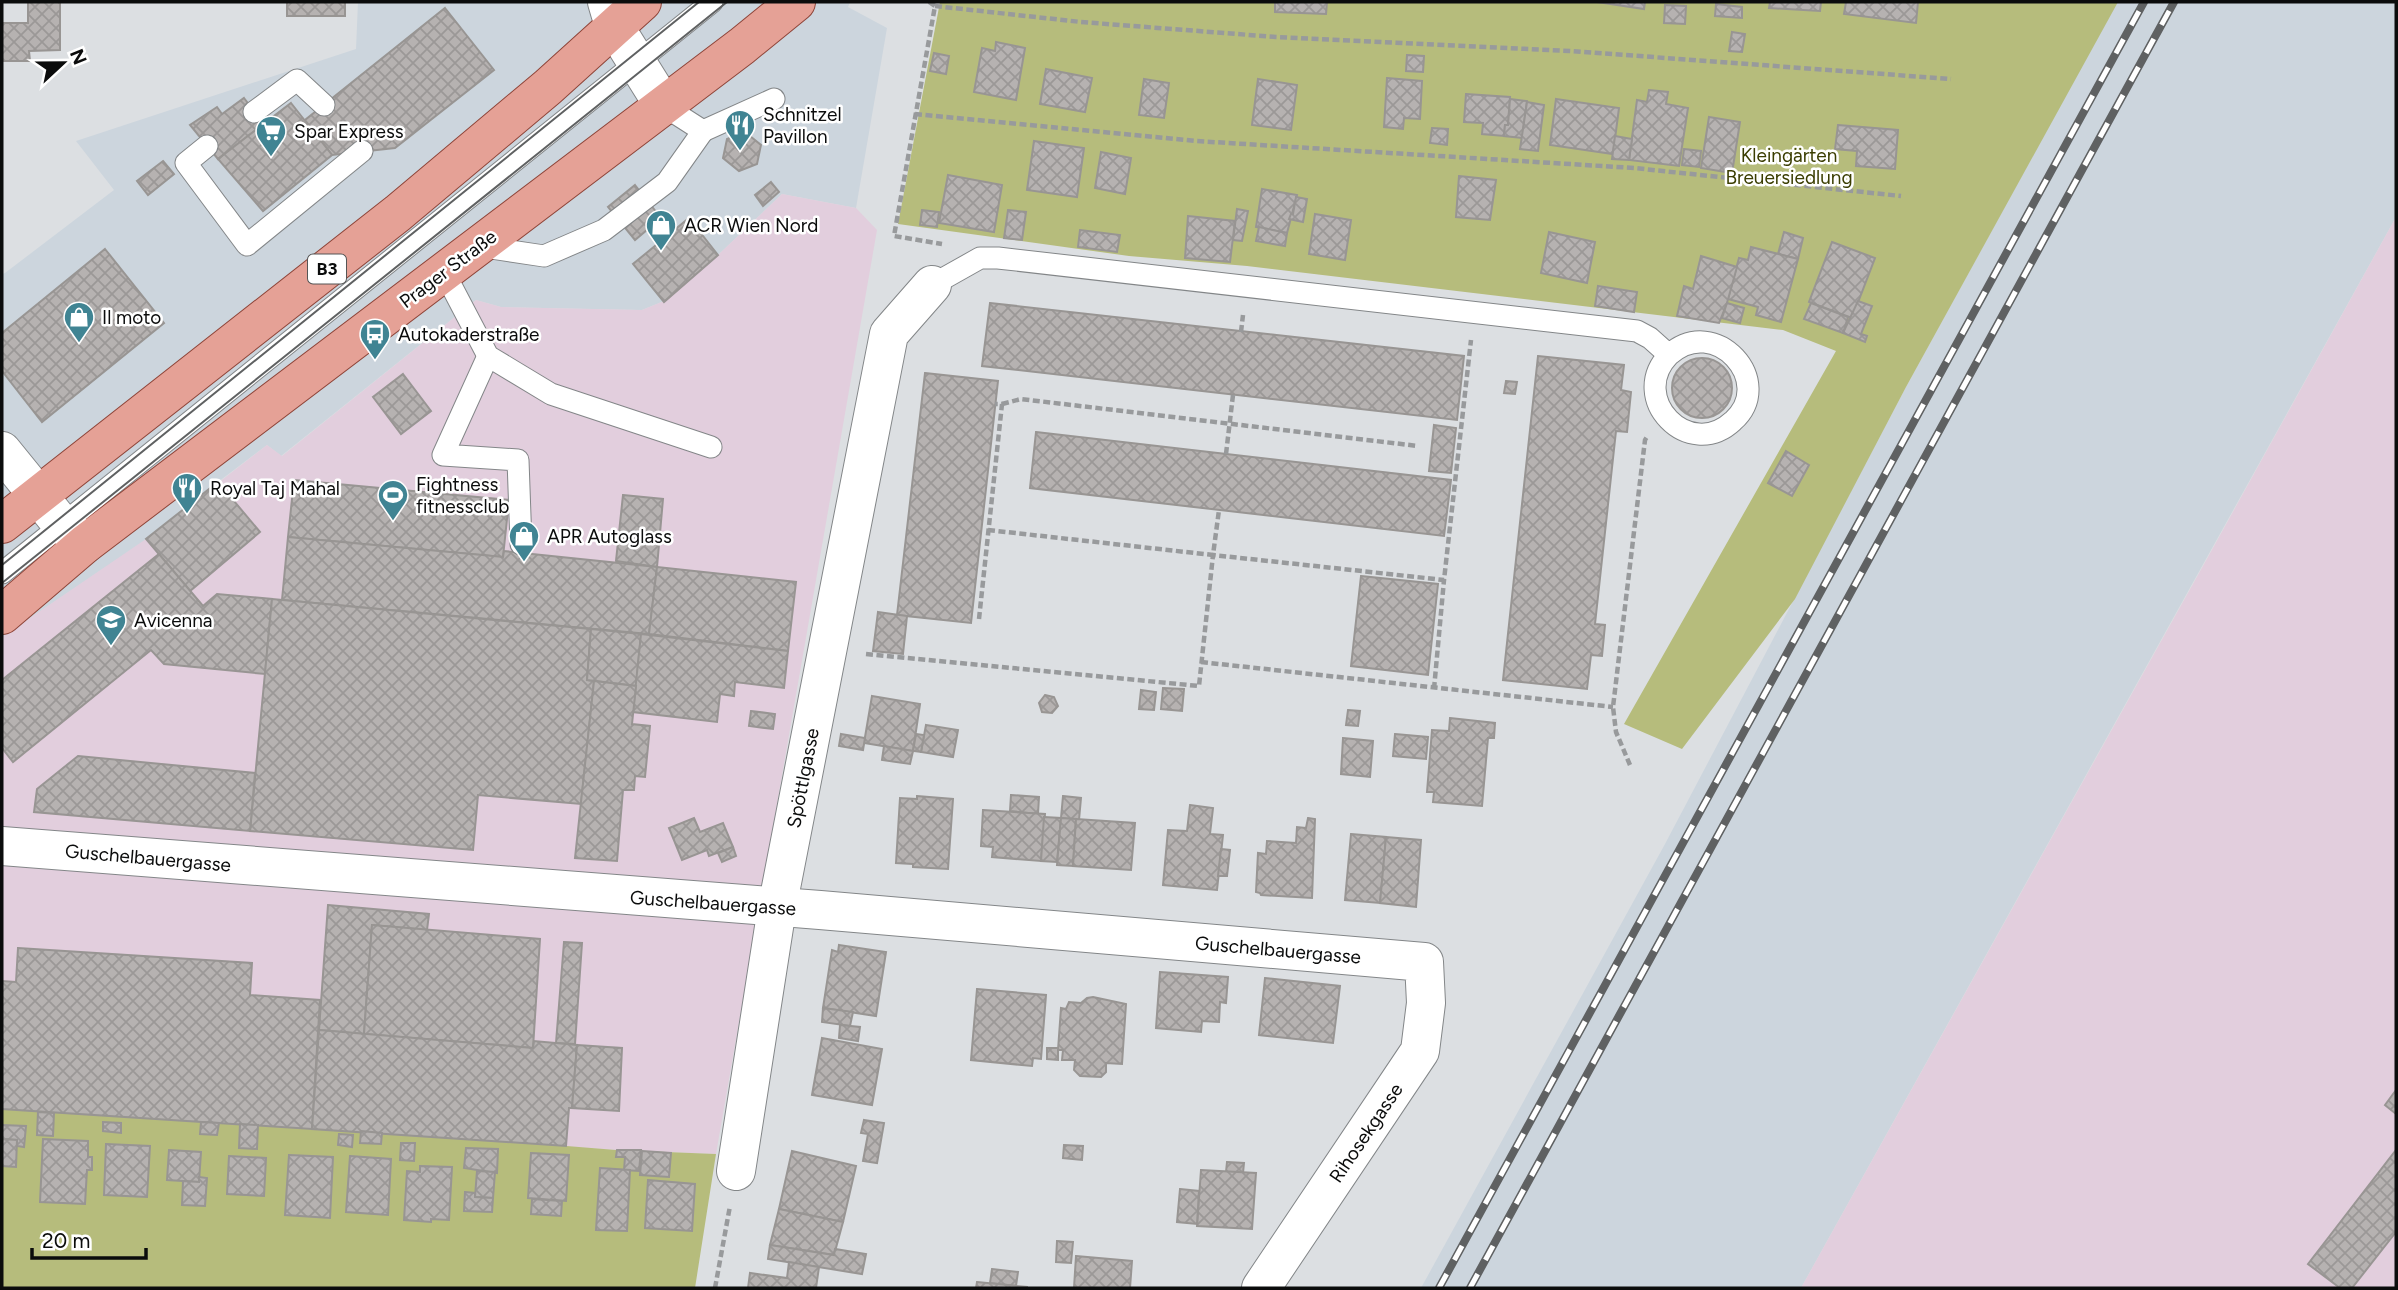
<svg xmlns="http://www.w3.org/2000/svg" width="2398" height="1290" viewBox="0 0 2398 1290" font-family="Figtree,sans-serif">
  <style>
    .built { fill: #ccd5dd }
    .industrial { fill: #e2cedd }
    .green { fill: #b6bc7c }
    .building { fill: url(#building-cross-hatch); stroke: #989593; stroke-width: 2 }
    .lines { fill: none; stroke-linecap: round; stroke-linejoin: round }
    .service-casing { stroke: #838688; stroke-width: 23 }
    .minor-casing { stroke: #838688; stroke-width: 40 }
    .primary-casing { stroke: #8e4438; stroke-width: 40 }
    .path { stroke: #989a9c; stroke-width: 4.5; stroke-dasharray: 7 3.5; stroke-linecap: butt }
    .service { stroke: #fff; stroke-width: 21 }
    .minor { stroke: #fff; stroke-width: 38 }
    .primary { stroke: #e5a196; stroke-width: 38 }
    .tram { stroke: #5f6162; stroke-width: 2 }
    .rail-casing { stroke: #5f6162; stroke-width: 8 }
    .rail { stroke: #fff; stroke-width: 5; stroke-dasharray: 16; stroke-linecap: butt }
    .labels { text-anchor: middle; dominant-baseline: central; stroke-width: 5; stroke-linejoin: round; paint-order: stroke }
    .shield { fill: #fff; stroke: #545555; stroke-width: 2 }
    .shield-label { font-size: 18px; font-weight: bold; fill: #0b0c0c }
    .poi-label { font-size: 19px; fill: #0b0c0c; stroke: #fff; text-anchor: start }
    .park-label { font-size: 19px; fill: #3a3d01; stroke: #fff }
    .street-label { font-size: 19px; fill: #0b0c0c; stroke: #fff }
  </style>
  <defs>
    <pattern id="building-cross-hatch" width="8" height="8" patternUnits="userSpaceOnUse" patternTransform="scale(1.75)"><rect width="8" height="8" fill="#b6b2b1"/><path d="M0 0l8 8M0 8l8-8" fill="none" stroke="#9b9897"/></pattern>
  </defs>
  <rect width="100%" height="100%" fill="#dcdfe2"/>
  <g class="built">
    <polygon points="358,2 850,2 848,7 887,28 856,208 782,194 718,255 664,301 642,310 501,307 476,300 281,456 267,445 218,482 190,591 146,540 2,637 2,274 5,273 114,190 76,141 356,49"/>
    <polygon points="2117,2 2396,2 2396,217 1801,1288 1421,1288 1665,844 1906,387"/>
  </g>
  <g class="industrial">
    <polygon points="782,194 856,208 877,230 716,1154 616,1150 2,1109 2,637 146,539 159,554 218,483 267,445 282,456 476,300 501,307 642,310 664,301 718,255"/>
    <polygon points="2396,217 2396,1288 1801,1288 2208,557"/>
  </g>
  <g class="green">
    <polygon points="940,2 2118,2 1906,387 1795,599 1682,749 1624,724 1836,351 1783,330 1247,266 1129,256 898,224"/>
    <polygon points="2,1109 482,1139 616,1150 716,1154 695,1288 2,1288"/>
  </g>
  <g class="building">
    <polygon points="28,2 60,2 60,50 29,51 30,61 2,61 2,23 28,23"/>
    <rect x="287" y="2" width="58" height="14"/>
    <polygon points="1275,2 1327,2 1326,14 1275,12"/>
    <polygon points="1597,2 1645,2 1644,9"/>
    <polygon points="1770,2 1821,2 1820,11 1769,8"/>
    <polygon points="1846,2 1918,2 1916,23 1844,14"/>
    <polygon points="1716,4 1742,7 1742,18 1715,16"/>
    <polygon points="1665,5 1686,6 1685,24 1664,23"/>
    <polygon points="445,8 494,70 395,148 332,155 305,120"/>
    <polygon points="1732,32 1745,34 1742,52 1729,51"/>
    <polygon points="996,42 1025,48 1016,100 974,92 982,48 995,51"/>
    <polygon points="934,53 949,56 946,74 930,71"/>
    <polygon points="1407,55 1424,56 1423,72 1406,71"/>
    <polygon points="1046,69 1092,78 1085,112 1040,104"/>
    <polygon points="1387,78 1422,81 1420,119 1404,118 1403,129 1384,127"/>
    <polygon points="1144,79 1169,83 1164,118 1139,115"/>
    <polygon points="1258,79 1297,85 1291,130 1252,125"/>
    <polygon points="1649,90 1668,92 1666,104 1688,108 1679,166 1629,160 1637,100 1647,102"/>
    <polygon points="1466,94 1510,97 1508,125 1505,125 1504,136 1482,134 1483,123 1464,122"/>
    <polygon points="244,98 264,124 218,159 190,125 217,107 222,114"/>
    <polygon points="1510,99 1527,101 1522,138 1504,136 1505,125 1508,125"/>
    <polygon points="1556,99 1619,108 1613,154 1550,145"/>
    <polygon points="1527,102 1544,105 1538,151 1520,149"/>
    <polygon points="291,103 332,155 263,211 218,159"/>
    <polygon points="1709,117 1740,122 1732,173 1701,168"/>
    <polygon points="1838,125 1898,130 1895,169 1856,166 1857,151 1835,149"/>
    <polygon points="1432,128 1448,129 1447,145 1430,143"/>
    <polygon points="745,132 761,145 757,164 739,171 723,158 727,139"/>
    <polygon points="1615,136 1632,139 1629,160 1612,159"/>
    <polygon points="1034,141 1084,148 1077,197 1027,190"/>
    <polygon points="1684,149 1701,151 1699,167 1682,165"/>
    <polygon points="1101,152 1131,158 1125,194 1095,188"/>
    <polygon points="163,161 174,174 148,195 137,181"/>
    <polygon points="948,175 1002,185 994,232 939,223"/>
    <polygon points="1459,176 1496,180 1490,220 1456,217"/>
    <polygon points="771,182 779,192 763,206 755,195"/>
    <polygon points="635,185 661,218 635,240 608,207"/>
    <polygon points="1262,189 1297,195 1287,233 1256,227"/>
    <polygon points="1296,197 1307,199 1303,222 1289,219 1291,214 1293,214"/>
    <polygon points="1237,209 1248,211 1242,241 1233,240"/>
    <polygon points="922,210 939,212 937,227 920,225"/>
    <polygon points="1008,210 1026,212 1022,240 1004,238"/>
    <polygon points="1315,214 1351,220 1345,260 1309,254"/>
    <polygon points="1188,216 1235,221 1230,262 1185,258"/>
    <polygon points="689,218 718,255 664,302 633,264"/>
    <polygon points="1259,227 1287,233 1285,246 1256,241"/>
    <polygon points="1080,230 1120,235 1117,252 1078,247"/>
    <polygon points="1549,232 1595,242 1587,283 1541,273"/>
    <polygon points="1784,232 1803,238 1798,259 1778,254"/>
    <polygon points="1832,242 1875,258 1852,318 1809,302"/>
    <polygon points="1751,247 1798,259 1781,322 1756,315 1758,307 1728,299 1739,258 1748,260"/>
    <polygon points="105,249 164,323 42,422 2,371 2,333"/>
    <polygon points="1701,256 1737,267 1727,303 1719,323 1677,316 1684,286 1693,289"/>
    <polygon points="1598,286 1637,292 1634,312 1595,306"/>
    <polygon points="1858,301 1872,306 1861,334 1867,336 1865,342 1843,333"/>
    <polygon points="990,303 1464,356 1457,420 982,366"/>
    <polygon points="1727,303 1744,308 1740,323 1722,318"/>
    <polygon points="1811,303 1848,317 1843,333 1804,319"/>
    <polygon points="1538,356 1624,365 1621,390 1631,392 1627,432 1616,431 1595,624 1605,625 1602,656 1591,655 1587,689 1503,680"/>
    <circle cx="1702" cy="388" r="30"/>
    <polygon points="925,373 998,381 971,623 897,615"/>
    <polygon points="403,374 431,411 401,434 373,397"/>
    <polygon points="1506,381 1517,382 1515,394 1504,393"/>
    <polygon points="1434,425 1456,428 1451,473 1429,471"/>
    <polygon points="1036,432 1451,480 1444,536 1030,488"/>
    <polygon points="1786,451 1809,465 1792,496 1768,483"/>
    <polygon points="294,480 509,500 503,557 288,537"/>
    <polygon points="218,482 260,532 190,591 146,539"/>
    <polygon points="623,495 663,499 657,567 616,561"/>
    <polygon points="288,537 503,557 504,551 657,567 649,634 282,600"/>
    <polygon points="159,554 203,606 217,594 272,599 265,674 164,664 151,650 13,762 2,748 2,680"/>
    <polygon points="657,567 796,582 788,651 649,634"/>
    <polygon points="1361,576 1438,584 1428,675 1351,666"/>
    <polygon points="272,599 591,629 587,680 594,681 581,804 478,795 473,850 250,831"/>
    <polygon points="878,612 907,616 903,654 873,651"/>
    <polygon points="591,629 641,634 636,686 587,680"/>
    <polygon points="641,634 788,651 784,688 735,682 734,696 720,694 717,722 633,712"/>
    <polygon points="594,681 636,686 632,724 650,726 645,777 635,776 634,790 623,790 617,861 575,858"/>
    <polygon points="1163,688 1184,689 1182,711 1161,709"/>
    <polygon points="1141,690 1156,692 1154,710 1139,709"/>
    <polygon points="1045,695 1054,697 1058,706 1052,713 1042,712 1039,703"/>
    <polygon points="872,696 920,704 913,751 864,743"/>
    <polygon points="1348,710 1360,711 1358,726 1346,725"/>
    <polygon points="751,711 775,714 773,729 749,726"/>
    <polygon points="1450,718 1495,723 1494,738 1488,738 1482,806 1433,802 1434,792 1427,792 1432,730 1449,731"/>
    <polygon points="926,725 958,730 953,757 921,752"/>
    <polygon points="841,734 865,738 863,750 839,746"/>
    <polygon points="916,734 924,735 921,752 913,751"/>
    <polygon points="1395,734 1428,737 1426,759 1393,756"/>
    <polygon points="1343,738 1373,741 1370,777 1341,774"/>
    <polygon points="884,746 913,751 910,764 882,760"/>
    <polygon points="78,756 255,773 250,831 34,812 37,789"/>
    <polygon points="1011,795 1039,797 1038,814 1010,811"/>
    <polygon points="917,796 953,799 948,869 913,867 913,864 896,863 900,798 917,799"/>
    <polygon points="1063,796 1081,798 1079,820 1061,818"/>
    <polygon points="1190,805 1213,808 1210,834 1223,835 1217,890 1163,885 1168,830 1187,831"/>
    <polygon points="983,810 1045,814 1041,861 992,857 993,847 981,846"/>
    <polygon points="1044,817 1061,818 1057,862 1041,861"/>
    <polygon points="694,818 700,832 723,823 733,847 709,856 707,850 682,860 669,828"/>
    <polygon points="1061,818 1076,819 1073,866 1057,865"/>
    <polygon points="1308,818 1315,819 1312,898 1261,895 1260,893 1256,892 1258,853 1266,854 1267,841 1296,843 1297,827 1306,828"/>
    <polygon points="1076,819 1135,823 1131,870 1073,866"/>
    <polygon points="1351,834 1386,837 1380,903 1345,900"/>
    <polygon points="1386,837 1421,840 1416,907 1380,903"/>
    <polygon points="733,847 736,856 722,862 718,853"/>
    <polygon points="1221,849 1230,850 1227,876 1218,876"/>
    <polygon points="328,905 429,914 427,930 372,925 364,1034 319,1030"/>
    <polygon points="372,925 540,939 533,1048 364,1034"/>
    <polygon points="564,942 582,943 575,1044 556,1043"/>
    <polygon points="839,945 886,952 876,1016 823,1008 832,950 838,952"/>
    <polygon points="18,948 252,963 250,995 320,1000 312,1129 2,1109 2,981 16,982"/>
    <polygon points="1160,972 1228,977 1226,1003 1220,1002 1219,1022 1202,1021 1201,1032 1156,1028"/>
    <polygon points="1265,978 1340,986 1333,1043 1259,1035"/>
    <polygon points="977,989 1046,995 1041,1059 1033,1058 1032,1066 971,1060"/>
    <polygon points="1093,997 1126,1004 1122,1064 1106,1063 1106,1072 1101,1077 1080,1076 1074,1070 1075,1060 1062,1060 1063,1050 1058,1050 1061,1008 1066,1009 1069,1002 1081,1003 1087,998"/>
    <polygon points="823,1008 853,1012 850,1026 822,1022"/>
    <polygon points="840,1025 860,1027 858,1041 839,1038"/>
    <polygon points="319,1030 533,1048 534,1041 577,1045 572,1108 569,1108 566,1146 312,1129"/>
    <polygon points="822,1038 882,1049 872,1105 812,1095"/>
    <polygon points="577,1045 622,1048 619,1111 572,1108"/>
    <polygon points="1047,1048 1058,1048 1058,1060 1047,1059"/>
    <polygon points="2396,1090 2396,1114 2385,1105"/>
    <polygon points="38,1112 54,1113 53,1136 37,1135"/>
    <polygon points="864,1120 884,1123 877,1163 863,1161 868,1134 861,1133"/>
    <polygon points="103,1122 121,1123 121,1133 103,1131"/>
    <polygon points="201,1122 219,1123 217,1135 200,1134"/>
    <polygon points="240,1124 258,1125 257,1149 239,1148"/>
    <polygon points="2,1125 26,1126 24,1147 17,1146 17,1140 2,1139"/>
    <polygon points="361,1131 382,1133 381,1144 360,1143"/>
    <polygon points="339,1134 353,1135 352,1147 338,1145"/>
    <polygon points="2,1139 17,1140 16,1167 2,1166"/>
    <polygon points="43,1139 88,1141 88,1157 92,1157 92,1170 87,1170 85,1204 40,1202"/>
    <polygon points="401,1143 415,1143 414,1161 400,1160"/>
    <polygon points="106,1144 150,1146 147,1197 104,1195"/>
    <polygon points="1064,1145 1083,1146 1082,1160 1063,1158"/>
    <polygon points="466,1148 498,1149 497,1173 464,1168"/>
    <polygon points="169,1150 201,1152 199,1182 167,1180"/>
    <polygon points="617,1150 641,1150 639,1171 624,1170 625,1157 616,1157"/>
    <polygon points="2396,1150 2396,1232 2352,1288 2340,1288 2308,1264"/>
    <polygon points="642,1151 671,1153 669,1177 640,1175"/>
    <polygon points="792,1151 856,1166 843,1222 779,1209"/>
    <polygon points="531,1153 569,1155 566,1201 528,1198"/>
    <polygon points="289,1155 333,1157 330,1218 285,1215"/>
    <polygon points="229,1156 266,1158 264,1196 227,1194"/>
    <polygon points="350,1156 391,1159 388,1215 346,1212"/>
    <polygon points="1227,1162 1244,1163 1243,1173 1226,1172"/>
    <polygon points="420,1166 452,1167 449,1220 431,1219 431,1222 404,1220 407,1171 420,1172"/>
    <polygon points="600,1168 630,1170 627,1231 596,1230"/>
    <polygon points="1201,1170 1256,1173 1252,1229 1197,1226"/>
    <polygon points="477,1171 495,1172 493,1198 475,1197"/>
    <polygon points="199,1177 207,1178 205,1206 182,1205 183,1181 199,1182"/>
    <polygon points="648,1180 695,1184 692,1231 645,1228"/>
    <polygon points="1180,1189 1199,1191 1197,1224 1177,1222"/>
    <polygon points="465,1192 475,1193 475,1197 493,1198 492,1212 464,1211"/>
    <polygon points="532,1199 562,1201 561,1216 531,1214"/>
    <polygon points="779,1209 843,1222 834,1255 770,1245"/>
    <polygon points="1057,1241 1073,1242 1071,1263 1056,1262"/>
    <polygon points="770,1245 834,1255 835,1249 866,1254 862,1274 768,1259"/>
    <polygon points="1076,1256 1132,1261 1130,1288 1074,1288"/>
    <polygon points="789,1262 819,1267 816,1288 748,1288 750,1273 787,1278"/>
    <polygon points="992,1269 1018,1272 1016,1286 990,1283"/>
    <polygon points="977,1282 1027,1287 1027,1288 976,1288"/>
  </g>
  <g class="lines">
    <g class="service-casing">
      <g id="service">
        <polyline points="664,106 703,131 774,99"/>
        <polyline points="254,112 297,80 324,105"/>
        <polyline points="207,146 186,163 247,245 362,151"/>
        <polyline points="478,246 544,256 604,230 667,182 703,131"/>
        <polyline points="444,272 488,356 551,394 711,447"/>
        <path d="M 932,285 L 980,258 L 998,258 L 1637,331 L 1650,338 L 1669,355 C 1715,313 1777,382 1733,421 C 1689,462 1627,398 1669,355"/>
        <polyline points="488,356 443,455 518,460 521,544"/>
        <polyline points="2,573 712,2"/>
      </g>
    </g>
    <g class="minor-casing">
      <g id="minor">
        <polyline points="607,2 614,26 664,106"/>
        <polyline points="2,451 58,520 85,544"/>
        <polyline points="2,846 820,910 1424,962 1426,1003 1420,1051 1261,1288"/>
        <polyline points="736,1171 777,908 889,334 932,285"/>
      </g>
    </g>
    <g class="primary-casing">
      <g id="primary">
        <polyline points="2,524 398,213 548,87 642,2"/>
        <polyline points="2,615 85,544 742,46 796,2"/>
      </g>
    </g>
    <g class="path">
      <polyline points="929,2 935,6 894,236 942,244"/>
      <polyline points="935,6 1081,22 1276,37 1571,51 1951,79"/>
      <polyline points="915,114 1196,141 1634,168 1901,196"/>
      <polyline points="1241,332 1243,315"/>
      <polyline points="1002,404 1021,399 1418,446"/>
      <polyline points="1226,454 1233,395"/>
      <polyline points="988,530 1213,555 1219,510"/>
      <polyline points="979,619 1002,404 995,404"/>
      <polyline points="866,654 1199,686 1213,555 1444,580 1471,340"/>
      <polyline points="1201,662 1613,707"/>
      <polyline points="1434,689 1444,580"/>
      <polyline points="1630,765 1616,732 1613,707 1645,440 1647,437"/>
      <polyline points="715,1288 730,1206"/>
    </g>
    <use href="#service" class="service"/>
    <use href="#minor" class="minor"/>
    <use href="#primary" class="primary"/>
    <g class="tram">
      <polyline points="2,565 699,2"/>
      <polyline points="2,583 727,2"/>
    </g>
    <g class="rail-casing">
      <g id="rail">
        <polyline points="1439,1288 2144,2"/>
        <polyline points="1470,1288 2174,2"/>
      </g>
    </g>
    <use href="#rail" class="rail"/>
  </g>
  <defs>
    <g id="restaurant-pin" transform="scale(1.575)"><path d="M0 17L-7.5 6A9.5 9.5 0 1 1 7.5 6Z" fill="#408493" stroke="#fff"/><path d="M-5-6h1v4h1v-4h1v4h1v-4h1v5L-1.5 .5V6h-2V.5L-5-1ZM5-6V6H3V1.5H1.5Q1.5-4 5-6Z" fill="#fff"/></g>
    <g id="supermarket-pin" transform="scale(1.575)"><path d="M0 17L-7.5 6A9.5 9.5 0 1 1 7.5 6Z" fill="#408493" stroke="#fff"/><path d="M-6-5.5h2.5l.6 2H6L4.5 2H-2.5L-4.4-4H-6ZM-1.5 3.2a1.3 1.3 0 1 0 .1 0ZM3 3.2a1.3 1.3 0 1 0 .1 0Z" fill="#fff"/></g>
    <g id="shop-pin" transform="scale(1.575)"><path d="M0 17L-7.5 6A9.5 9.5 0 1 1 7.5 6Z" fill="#408493" stroke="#fff"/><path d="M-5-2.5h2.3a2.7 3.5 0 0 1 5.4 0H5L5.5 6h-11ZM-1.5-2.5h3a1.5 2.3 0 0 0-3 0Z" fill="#fff"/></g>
    <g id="bus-pin" transform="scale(1.575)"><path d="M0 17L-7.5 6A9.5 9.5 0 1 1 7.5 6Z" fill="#408493" stroke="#fff"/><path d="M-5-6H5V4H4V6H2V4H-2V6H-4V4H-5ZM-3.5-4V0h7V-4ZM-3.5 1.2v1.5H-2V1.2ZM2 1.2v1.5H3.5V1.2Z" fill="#fff"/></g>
    <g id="stadium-pin" transform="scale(1.575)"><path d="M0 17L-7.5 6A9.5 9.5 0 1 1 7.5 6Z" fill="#408493" stroke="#fff"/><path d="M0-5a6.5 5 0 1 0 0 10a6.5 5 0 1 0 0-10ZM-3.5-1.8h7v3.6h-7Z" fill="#fff"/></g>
    <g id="school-pin" transform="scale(1.575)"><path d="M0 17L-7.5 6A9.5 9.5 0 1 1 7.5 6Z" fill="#408493" stroke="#fff"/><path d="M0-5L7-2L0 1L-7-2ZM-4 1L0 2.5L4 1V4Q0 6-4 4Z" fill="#fff"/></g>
  </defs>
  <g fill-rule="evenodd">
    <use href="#restaurant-pin" x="740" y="125"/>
    <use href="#supermarket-pin" x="271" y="131"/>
    <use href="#shop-pin" x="661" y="225"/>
    <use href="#shop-pin" x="79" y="317"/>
    <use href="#bus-pin" x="375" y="334"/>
    <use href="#restaurant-pin" x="187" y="488"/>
    <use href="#stadium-pin" x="393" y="495"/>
    <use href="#shop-pin" x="524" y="536"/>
    <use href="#school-pin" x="111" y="620"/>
  </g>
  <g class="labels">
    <rect class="shield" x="308" y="254.5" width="38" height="29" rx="5"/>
    <g class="shield-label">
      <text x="327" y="269">B3</text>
    </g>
    <g class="poi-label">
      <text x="763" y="114">Schnitzel<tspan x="763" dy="22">Pavillon</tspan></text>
      <text x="294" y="131">Spar Express</text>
      <text x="684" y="225">ACR Wien Nord</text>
      <text x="102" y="317">Il moto</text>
      <text x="398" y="334">Autokaderstraße</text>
      <text x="416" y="484">Fightness<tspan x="416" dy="22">fitnessclub</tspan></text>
      <text x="210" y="488">Royal Taj Mahal</text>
      <text x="547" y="536">APR Autoglass</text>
      <text x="134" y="620">Avicenna</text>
    </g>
    <g class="park-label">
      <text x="1789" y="155">Kleingärten<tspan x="1789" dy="22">Breuersiedlung</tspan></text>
    </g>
    <g class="street-label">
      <text transform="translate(448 269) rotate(-37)">Prager Straße</text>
      <text transform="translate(803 778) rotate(-79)">Spöttlgasse</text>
      <text transform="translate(148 858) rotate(5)">Guschelbauergasse</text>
      <text transform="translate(713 903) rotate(4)">Guschelbauergasse</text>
      <text transform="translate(1278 950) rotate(5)">Guschelbauergasse</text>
      <text transform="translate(1366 1133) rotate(-56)">Rihosekgasse</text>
    </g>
  </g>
  <rect width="2398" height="1290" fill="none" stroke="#0b0c0c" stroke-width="7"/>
  <g transform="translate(63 63) rotate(68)" stroke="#ffffff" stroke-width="5" paint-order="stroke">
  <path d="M0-5L12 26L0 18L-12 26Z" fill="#0b0c0c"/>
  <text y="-10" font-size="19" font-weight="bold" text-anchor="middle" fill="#0b0c0c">N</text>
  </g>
  <path d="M32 1248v10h114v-10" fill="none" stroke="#0b0c0c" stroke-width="3.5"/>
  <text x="42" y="1248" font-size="21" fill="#0b0c0c" stroke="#ffffff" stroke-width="5" paint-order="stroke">20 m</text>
</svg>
